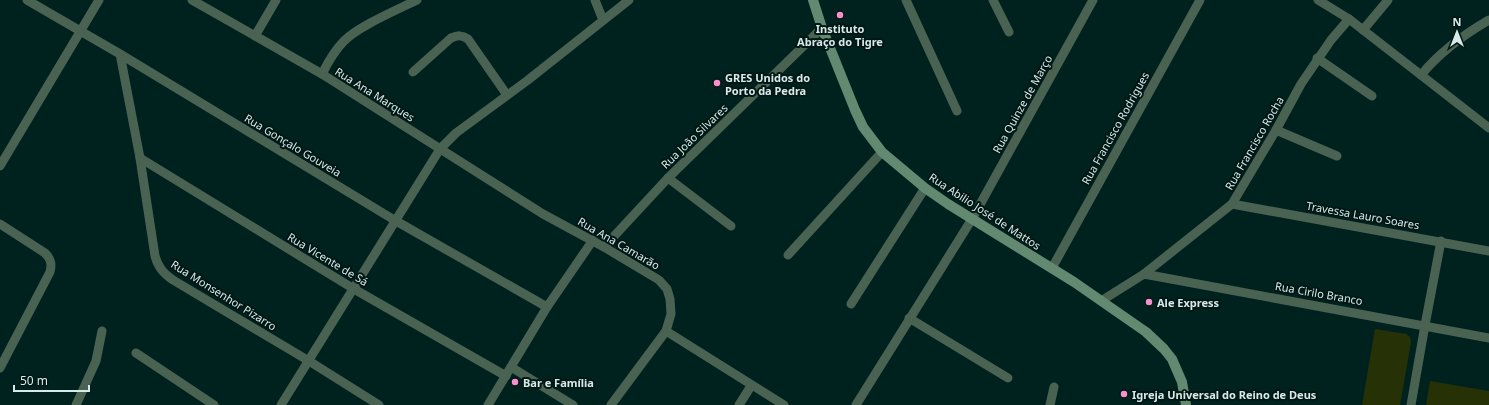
<svg xmlns="http://www.w3.org/2000/svg" width="1489" height="405" viewBox="0 0 1489 405" font-family="'Noto Sans',sans-serif">
  <style>
    .green { fill: #263205 }
    .lines { fill: none; stroke-linecap: round; stroke-linejoin: round }
    .minor { stroke: #4a6252; stroke-width: 9 }
    .secondary { stroke: #638a70; stroke-width: 10 }
    .poi-dot { fill: #f890cb; stroke: #001815; stroke-width: 1.5 }
    .labels { text-anchor: middle; dominant-baseline: central; stroke-width: 4; stroke-linejoin: round; paint-order: stroke }
    .poi-label { font-size: 11px; font-weight: bold; fill: #d7eae8; stroke: #001815; text-anchor: start }
    .street-label { font-size: 11px; fill: #d7eae8; stroke: #001815 }
  </style>
  <rect width="100%" height="100%" fill="#00221f"/>
  <g class="green">
    <polygon points="1375,329 1406,334 1410,337 1411,342 1400,405 1362,405"/>
    <polygon points="1430,381 1489,391 1489,405 1426,405"/>
  </g>
  <g class="lines">
    <g class="minor">
      <polyline points="27,0 120,54 396,221 547,307"/>
      <polyline points="192,0 322,74 543,214 604,247 659,280 667,289 670,299 671,314 666,331 611,405"/>
      <polyline points="595,0 603,20"/>
      <polyline points="906,0 957,111"/>
      <polyline points="993,0 1009,32"/>
      <polyline points="1318,0 1349,19 1489,128"/>
      <polyline points="1363,30 1388,0"/>
      <polyline points="255,36 276,0"/>
      <path d="M 120,54 L 140,158 L 155,256 C 158,267 163,273 173,280 L 309,361 L 379,405"/>
      <polyline points="1317,58 1372,96"/>
      <path d="M 413,72 L 451,38 C 458,35 462,35 468,39 L 507,95"/>
      <path d="M 322,74 C 328,62 334,51 344,41 C 359,26 397,10 417,0"/>
      <path d="M 1421,75 C 1440,52 1463,35 1489,20"/>
      <polyline points="1276,130 1337,156"/>
      <polyline points="140,158 354,289 506,376"/>
      <polyline points="0,166 99,0"/>
      <polyline points="668,178 731,226"/>
      <polyline points="1232,204 1489,251"/>
      <path d="M 0,224 L 45,253 C 51,259 52,264 50,272 L 0,368"/>
      <polyline points="604,247 668,178 822,28"/>
      <polyline points="788,255 882,152"/>
      <polyline points="1052,268 1200,0"/>
      <polyline points="1144,274 1489,338"/>
      <polyline points="1101,301 1144,274 1232,204 1276,130 1301,84 1331,40 1349,19"/>
      <polyline points="851,304 925,188"/>
      <polyline points="909,318 1008,378"/>
      <polyline points="666,331 784,405"/>
      <polyline points="136,353 214,405"/>
      <polyline points="511,367 573,405"/>
      <polyline points="76,405 96,361 102,331"/>
      <polyline points="281,405 440,149 456,133 528,80 629,0"/>
      <polyline points="488,405 547,307 593,240"/>
      <polyline points="739,405 751,386"/>
      <polyline points="856,405 972,219 1093,0"/>
      <polyline points="1050,405 1054,387"/>
      <polyline points="1411,405 1425,325 1441,241"/>
    </g>
    <polyline class="secondary" points="813,0 822,28 855,110 863,127 882,152 925,188 948,204 1074,282 1146,332 1164,349 1172,359 1182,382 1186,405"/>
  </g>
  <g class="poi-dot">
    <circle cx="840" cy="15" r="4"/>
    <circle cx="717" cy="83" r="4"/>
    <circle cx="1149" cy="302" r="4"/>
    <circle cx="515" cy="382" r="4"/>
    <circle cx="1124" cy="394" r="4"/>
  </g>
  <g class="labels">
    <g class="poi-label">
      <text x="840" y="28" text-anchor="middle">Instituto<tspan x="840" dy="13">Abraço do Tigre</tspan></text>
      <text x="725" y="77">GRES Unidos do<tspan x="725" dy="13">Porto da Pedra</tspan></text>
      <text x="1157" y="302">Ale Express</text>
      <text x="523" y="382">Bar e Família</text>
      <text x="1132" y="394">Igreja Universal do Reino de Deus</text>
    </g>
    <g class="street-label">
      <text transform="translate(375 94) rotate(32)">Rua Ana Marques</text>
      <text transform="translate(1022 104) rotate(-61)">Rua Quinze de Março</text>
      <text transform="translate(1115 128) rotate(-61)">Rua Francisco Rodrigues</text>
      <text transform="translate(694 136) rotate(-44)">Rua João Silvares</text>
      <text transform="translate(1254 143) rotate(-60)">Rua Francisco Rocha</text>
      <text transform="translate(293 145) rotate(31)">Rua Gonçalo Gouveia</text>
      <text transform="translate(985 211) rotate(33)">Rua Abilio José de Mattos</text>
      <text transform="translate(1363 215) rotate(10)">Travessa Lauro Soares</text>
      <text transform="translate(619 243) rotate(30)">Rua Ana Camarão</text>
      <text transform="translate(328 259) rotate(31)">Rua Vicente de Sá</text>
      <text transform="translate(1319 293) rotate(10)">Rua Cirilo Branco</text>
      <text transform="translate(224 295) rotate(32)">Rua Monsenhor Pizarro</text>
    </g>
  </g>
  <g transform="translate(1457 32)" stroke="#001815" stroke-width="3" paint-order="stroke">
  <path d="M0-3L7 15L0 10L-7 15Z" fill="#d7eae8"/>
  <text y="-6" font-size="11" font-weight="bold" text-anchor="middle" fill="#d7eae8">N</text>
  </g>
  <path d="M14 385v6h75v-6" fill="none" stroke="#d7eae8" stroke-width="2"/>
  <text x="20" y="385" font-size="12" fill="#d7eae8" stroke="#001815" stroke-width="3" paint-order="stroke">50 m</text>
</svg>
